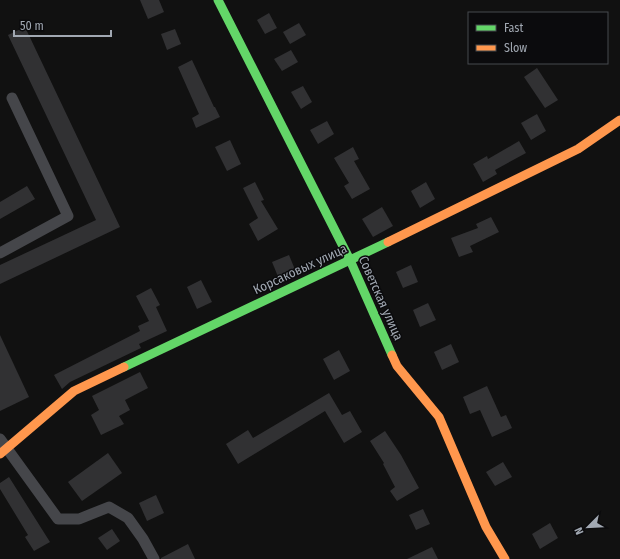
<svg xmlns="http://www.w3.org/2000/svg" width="620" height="559" viewBox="0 0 620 559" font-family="'Fira Sans Condensed',sans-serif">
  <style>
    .building { fill: #313133 }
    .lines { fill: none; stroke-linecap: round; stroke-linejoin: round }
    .street { stroke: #45464a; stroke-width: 11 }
    .fast { stroke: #63d668; stroke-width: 9 }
    .slow { stroke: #ff974d; stroke-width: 9 }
    .labels { text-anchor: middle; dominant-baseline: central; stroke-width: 3; stroke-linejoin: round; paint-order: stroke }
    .street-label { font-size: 13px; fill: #a1a8b2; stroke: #0b0b0d }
  </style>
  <rect width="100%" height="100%" fill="#111"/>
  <g class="building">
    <polygon points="140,0 159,0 164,12 148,19"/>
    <polygon points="269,13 277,28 265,34 257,20"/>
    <polygon points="299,23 306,35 290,44 283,32"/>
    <polygon points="25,27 120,227 0,284 0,265 96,220 8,35"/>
    <polygon points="175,29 181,44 167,50 161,34"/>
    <polygon points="291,50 298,62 282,71 274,59"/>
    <polygon points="192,60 214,107 215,107 220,117 196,128 192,118 199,114 178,67"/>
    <polygon points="537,68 558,100 545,108 524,77"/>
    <polygon points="303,86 312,102 301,109 291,92"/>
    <polygon points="537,114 546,131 531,140 521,123"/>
    <polygon points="327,121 334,134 318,144 310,130"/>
    <polygon points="230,140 241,164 227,171 215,147"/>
    <polygon points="519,141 526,153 495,170 497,174 483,182 473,164 487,156 488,159"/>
    <polygon points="353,147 359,159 354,161 370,189 352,199 344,186 349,183 334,158"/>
    <polygon points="255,182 264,200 261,201 278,229 258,241 249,224 258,218 243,188"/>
    <polygon points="426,182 435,199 420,208 411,191"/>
    <polygon points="27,186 35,199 0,219 0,202"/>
    <polygon points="382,207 393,226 373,237 362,219"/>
    <polygon points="491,217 499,232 470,246 473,252 459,257 451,238 478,228 476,224"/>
    <polygon points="289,255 296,272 279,279 272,262"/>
    <polygon points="411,265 418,282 403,288 396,272"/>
    <polygon points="201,280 212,302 197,309 187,287"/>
    <polygon points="151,288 160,305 156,307 167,331 139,344 141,348 70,382 62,389 54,375 140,331 138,326 149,321 136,296"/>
    <polygon points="428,303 436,320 420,327 413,310"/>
    <polygon points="0,335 29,397 0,411"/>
    <polygon points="451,344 459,362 442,370 434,352"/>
    <polygon points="339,350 350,371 334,380 323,359"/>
    <polygon points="140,372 148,388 125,400 130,410 119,416 124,424 101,435 91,415 99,410 92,396"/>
    <polygon points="487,386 501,417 506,415 512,428 492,437 480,410 470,414 463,397"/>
    <polygon points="329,393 342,415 350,411 362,432 344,443 325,411 238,464 226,444 248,430 253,438"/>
    <polygon points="385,431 401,455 419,488 397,501 390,491 395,487 383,464 384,463 370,441"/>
    <polygon points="108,453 122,473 82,501 68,482"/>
    <polygon points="503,462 512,477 495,486 486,472"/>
    <polygon points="9,477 50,542 34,551 25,537 28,535 0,489 0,483"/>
    <polygon points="156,495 164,513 147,521 139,503"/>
    <polygon points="423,509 430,524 416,530 409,515"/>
    <polygon points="550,523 558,538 540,549 532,534"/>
    <polygon points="112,529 120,541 107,550 98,538"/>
    <polygon points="188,544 195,559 161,559 161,558"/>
    <polygon points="432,547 438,559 407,559"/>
  </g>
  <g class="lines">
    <g class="street">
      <polyline points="0,253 68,216 12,98"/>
      <polyline points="0,439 58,519 79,519 109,507 128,518 143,539 154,559"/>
    </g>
    <g class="fast">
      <polyline points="218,0 350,260 392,355"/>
      <polyline points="124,367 388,242"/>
    </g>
    <g class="slow">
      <polyline points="388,242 578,149 620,120"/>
      <polyline points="392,355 397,366 439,417 486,527 505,559"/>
      <polyline points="0,454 74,391 124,367"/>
    </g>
  </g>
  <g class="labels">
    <g class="street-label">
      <text transform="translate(300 269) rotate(-25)">Корсаковых улица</text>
      <text transform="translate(381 298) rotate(66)">Советская улица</text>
    </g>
  </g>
  <rect x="468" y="12" width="140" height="52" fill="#0b0b0d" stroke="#474a4f"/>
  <rect x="476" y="25" width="20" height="6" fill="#63d668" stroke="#474a4f"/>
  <text x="504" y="32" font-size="12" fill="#a1a8b2">Fast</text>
  <rect x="476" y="45" width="20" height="6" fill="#ff974d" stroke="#474a4f"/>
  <text x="504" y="52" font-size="12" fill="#a1a8b2">Slow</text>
  <g transform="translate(588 527) rotate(246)" stroke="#0b0b0d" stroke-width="3" paint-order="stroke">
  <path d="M0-3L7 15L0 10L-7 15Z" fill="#a1a8b2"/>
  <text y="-6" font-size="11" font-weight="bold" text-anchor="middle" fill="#a1a8b2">N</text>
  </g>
  <path d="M14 30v6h97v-6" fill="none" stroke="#a1a8b2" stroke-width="2"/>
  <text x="20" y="30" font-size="12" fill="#a1a8b2" stroke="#0b0b0d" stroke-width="3" paint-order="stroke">50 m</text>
</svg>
